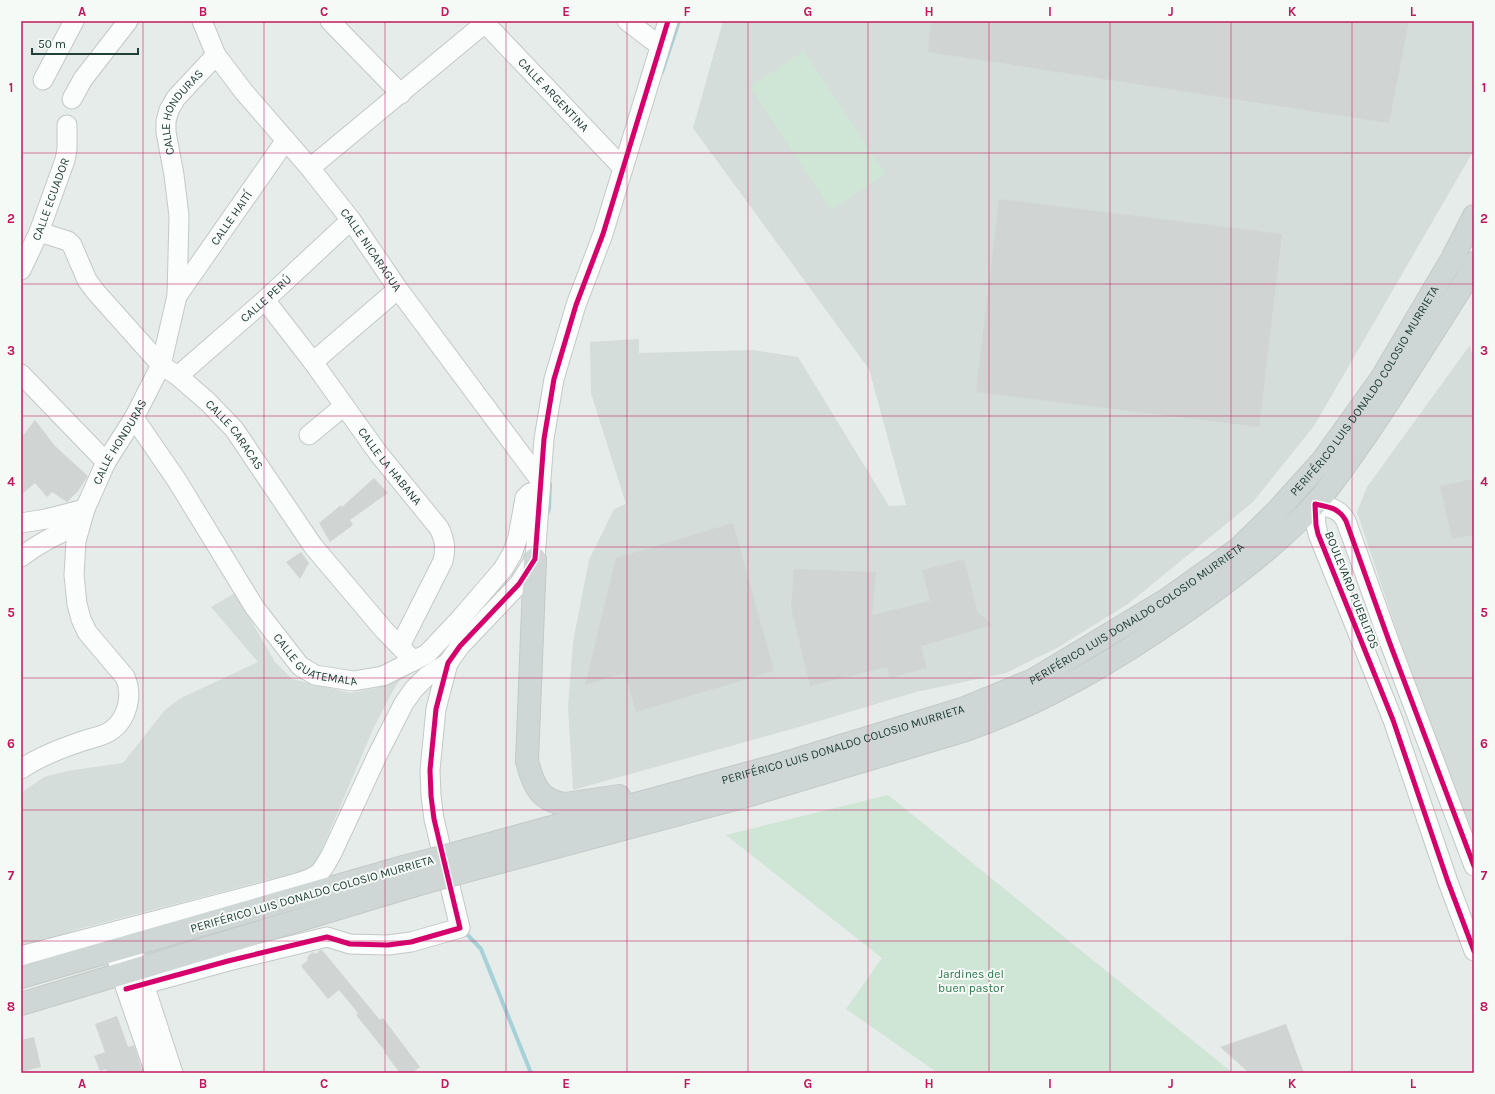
<svg xmlns="http://www.w3.org/2000/svg" width="1495" height="1094" viewBox="0 0 1495 1094" font-family="Karla,sans-serif">
  <style>
    .built { fill: #d4ddd9 }
    .green { fill: #cfe5d6 }
    .lines { fill: none; stroke-linecap: round; stroke-linejoin: round }
    .stream { stroke: #a7d1d9; stroke-width: 4 }
    .building { fill: #d0d5d3 }
    .minor-casing { stroke: #c3c9c6; stroke-width: 21 }
    .major-casing { stroke: #c2cac8; stroke-width: 24 }
    .minor { stroke: #fbfcfc; stroke-width: 19 }
    .major { stroke: #ced7d5; stroke-width: 22 }
    .major-bridge-casing { stroke: #c2cac8; stroke-width: 24; stroke-linecap: butt }
    .major-bridge { stroke: #ced7d5; stroke-width: 22 }
    .cycleway-casing { stroke: #f5faf7; stroke-width: 8 }
    .cycleway { stroke: #d6006c; stroke-width: 5 }
    .grid { fill: none; stroke: #c2185b; stroke-width: 1; stroke-opacity: 0.55 }
    .labels { text-anchor: middle; dominant-baseline: central; stroke-width: 4; stroke-linejoin: round; paint-order: stroke }
    .street-label { font-size: 12px; fill: #233f39; stroke: #f5faf7 }
    .park-label { font-size: 12px; fill: #2d774c; stroke: #f5faf7 }
    .neatline { fill: none; stroke: #c2185b; stroke-width: 1.5 }
    .grid-label { font-size: 13px; text-anchor: middle; font-weight: bold; fill: #c2185b }
  </style>
  <rect width="100%" height="100%" fill="#e6ece9"/>
  <g class="built">
    <polygon points="723,21 1474,21 1474,150 1314,426 1253,502 1128,604 1057,648 1006,673 916,692 806,725 573,790 568,707 573,642 589,560 614,509 626,504 591,393 590,342 639,339 639,353 753,350 798,357 889,506 906,505 869,369 693,128"/>
    <polygon points="1470,345 1474,361 1474,836 1445,763 1395,626 1357,512 1367,487"/>
    <polygon points="235,593 275,662 292,679 351,693 376,688 407,672 396,685 374,727 314,868 79,929 21,948 21,793 44,777 67,771 123,763 164,711 179,699 258,662 211,607"/>
  </g>
  <g class="green">
    <polygon points="804,51 886,174 831,210 750,87"/>
    <polygon points="888,795 1233,1073 938,1073 846,1009 882,958 726,835"/>
  </g>
  <g class="lines">
    <g class="stream">
      <polyline points="662,72 679,21"/>
      <polyline points="547,514 549,509 550,484"/>
      <polyline points="463,930 481,949 531,1073"/>
    </g>
  </g>
  <g class="building">
    <polygon points="931,21 1409,21 1389,123 928,52"/>
    <polygon points="999,199 1282,234 1259,427 976,392"/>
    <polygon points="35,420 55,446 88,476 78,491 67,502 52,492 47,497 35,483 21,495 21,438"/>
    <polygon points="374,478 388,493 350,520 353,525 330,542 319,523 341,505 342,507"/>
    <polygon points="1474,479 1474,535 1452,539 1440,486"/>
    <polygon points="733,523 774,671 636,712 624,673 585,685 616,558"/>
    <polygon points="301,552 309,563 300,579 286,562"/>
    <polygon points="964,559 977,611 992,625 921,646 927,668 890,678 887,667 810,686 791,607 794,569 876,572 872,615 930,601 922,570"/>
    <polygon points="320,950 322,950 380,1020 383,1018 420,1067 412,1073 400,1073 384,1052 385,1051 356,1015 358,1013 339,990 328,999 301,966 308,960 307,957 313,952 316,954"/>
    <polygon points="117,1016 128,1047 134,1045 143,1073 107,1073 106,1069 100,1071 94,1056 105,1052 95,1024"/>
    <polygon points="1286,1024 1304,1073 1249,1073 1220,1047"/>
    <polygon points="34,1037 41,1067 21,1072 21,1040"/>
  </g>
  <g class="lines">
    <g class="minor-casing">
      <g id="minor">
        <path id="s1" d="M 202,21 L 216,55 L 244,92 L 310,168 L 351,220 L 398,289 L 540,480"/>
        <polyline points="330,21 401,94"/>
        <path id="s2" d="M 483,21 L 623,168"/>
        <polyline points="627,21 660,46"/>
        <polyline points="43,80 74,21"/>
        <polyline points="72,99 83,79 128,21"/>
        <polyline points="310,168 485,23"/>
        <path id="s3" d="M 39,232 L 68,241 L 72,245 L 87,280 L 95,291 L 161,365 L 178,376 L 208,402 L 234,429 L 313,546 L 384,630 L 414,661"/>
        <path id="s4" d="M 21,270 L 39,232 L 65,160 L 67,149 L 67,125"/>
        <path id="s5" d="M 177,296 L 286,140"/>
        <path id="s6" d="M 265,300 L 313,362 L 378,453 L 439,528 C 445,540 446,549 443,561 L 400,646"/>
        <polyline points="313,362 398,289"/>
        <polyline points="21,374 106,462"/>
        <path id="s7" d="M 178,376 L 265,300 L 351,220"/>
        <path id="s8" d="M 134,418 L 176,479 L 255,608 L 300,666 L 315,675 L 353,681 L 383,676 L 427,654 L 460,619 L 503,569 L 512,554 L 518,537 L 525,498 L 530,493 L 540,491"/>
        <polyline points="309,435 344,406"/>
        <polyline points="21,523 46,519 85,509"/>
        <path d="M 21,557 C 39,543 59,533 80,524"/>
        <path id="s9" d="M 21,769 C 39,757 59,749 80,742 C 90,738 103,737 112,730 C 128,718 133,694 125,677 L 87,632 L 81,619 L 77,604 L 74,575 L 76,541 L 85,509 L 106,462 L 134,418 L 161,365 L 177,296 L 179,216 L 174,175 L 166,132 L 166,121 L 169,110 L 176,98 L 216,55"/>
        <path d="M 1474,866 L 1389,641 L 1346,521 C 1339,508 1329,507 1315,504 L 1316,525 L 1318,534 L 1393,720 L 1448,882 L 1474,951"/>
        <polyline points="127,932 173,1073"/>
        <polyline points="110,935 126,989 155,1073"/>
        <path d="M 21,956 L 276,889 C 288,885 308,882 318,874 C 324,869 328,860 332,853 L 377,756 L 404,703 L 414,689 L 427,676 L 448,663"/>
        <polyline points="126,989 228,961 327,937 350,944 388,945 411,942 460,928 434,819 431,796 430,770 436,709 448,663 460,646 519,584 535,559 544,439 554,379 576,305 603,234 668,21"/>
      </g>
    </g>
    <g class="major-casing">
      <g id="major">
        <path d="M 535,559 L 527,761 C 533,784 539,801 565,804 L 619,796"/>
        <path id="s10" d="M 453,854 L 782,764 L 962,709 L 1033,680 L 1166,600 L 1238,549 L 1277,511 L 1323,460 L 1381,379 L 1452,259 L 1474,216"/>
        <path d="M 459,873 L 743,797 L 966,730 C 1054,699 1134,649 1210,594 C 1247,567 1284,538 1315,504 C 1334,483 1350,458 1367,434 C 1401,384 1433,332 1466,280 L 1474,263"/>
        <polyline points="21,977 403,867"/>
        <polyline points="21,1004 409,887"/>
      </g>
    </g>
    <use href="#minor" class="minor"/>
    <use href="#major" class="major"/>
    <g class="major-bridge-casing">
      <g id="major-bridge">
        <polyline points="403,867 453,854"/>
        <polyline points="409,887 459,873"/>
      </g>
    </g>
    <use href="#major-bridge" class="major-bridge"/>
    <g class="cycleway-casing">
      <g id="cycleway">
        <path d="M 1474,866 L 1389,641 L 1346,521 C 1339,508 1329,507 1315,504 L 1316,525 L 1318,534 L 1393,720 L 1448,882 L 1474,951"/>
        <polyline points="126,989 228,961 327,937 350,944 388,945 411,942 460,928 434,819 431,796 430,770 436,709 448,663 460,646 519,584 535,559 544,439 554,379 576,305 603,234 668,21"/>
      </g>
    </g>
    <use href="#cycleway" class="cycleway"/>
  </g>
  <path class="grid" d="M 143,21 L 143,1073M 264,21 L 264,1073M 385,21 L 385,1073M 506,21 L 506,1073M 627,21 L 627,1073M 748,21 L 748,1073M 868,21 L 868,1073M 989,21 L 989,1073M 1110,21 L 1110,1073M 1231,21 L 1231,1073M 1352,21 L 1352,1073M 21,153 L 1474,153M 21,284 L 1474,284M 21,416 L 1474,416M 21,547 L 1474,547M 21,678 L 1474,678M 21,810 L 1474,810M 21,941 L 1474,941"/>
  <g class="labels">
    <g class="street-label">
      <text stroke="none"><textPath href="#s2" startOffset="102">CALLE ARGENTINA</textPath></text>
      <text stroke="none"><textPath href="#s9" startOffset="767">CALLE HONDURAS</textPath></text>
      <text stroke="none"><textPath href="#s4" startOffset="77">CALLE ECUADOR</textPath></text>
      <text stroke="none"><textPath href="#s5" startOffset="95">CALLE HAITÍ</textPath></text>
      <text stroke="none"><textPath href="#s1" startOffset="286">CALLE NICARAGUA</textPath></text>
      <text stroke="none"><textPath href="#s7" startOffset="117">CALLE PERÚ</textPath></text>
      <text stroke="none"><textPath href="#s10" startOffset="1053">PERIFÉRICO LUIS DONALDO COLOSIO MURRIETA</textPath></text>
      <text stroke="none"><textPath href="#s3" startOffset="289">CALLE CARACAS</textPath></text>
      <text stroke="none"><textPath href="#s9" startOffset="419">CALLE HONDURAS</textPath></text>
      <text stroke="none"><textPath href="#s6" startOffset="208">CALLE LA HABANA</textPath></text>
      <text transform="translate(1352 590) rotate(68)">BOULEVARD PUEBLITOS</text>
      <text stroke="none"><textPath href="#s10" startOffset="729">PERIFÉRICO LUIS DONALDO COLOSIO MURRIETA</textPath></text>
      <text stroke="none"><textPath href="#s8" startOffset="309">CALLE GUATEMALA</textPath></text>
      <text stroke="none"><textPath href="#s10" startOffset="405">PERIFÉRICO LUIS DONALDO COLOSIO MURRIETA</textPath></text>
      <text transform="translate(312 894) rotate(-16)">PERIFÉRICO LUIS DONALDO COLOSIO MURRIETA</text>
    </g>
    <g class="park-label">
      <text x="971" y="974">Jardines del<tspan x="971" dy="14">buen pastor</tspan></text>
    </g>
  </g>
  <rect width="1495" height="1094" fill="none" stroke="#f5faf7" stroke-width="44"/>
  <path d="M32 48v6h106v-6" fill="none" stroke="#233f39" stroke-width="2"/>
  <text x="38" y="48" font-size="12" fill="#233f39" stroke="#f5faf7" stroke-width="3" paint-order="stroke">50 m</text>
  <rect x="22" y="22" width="1451" height="1050" class="neatline"/>
  <g class="grid-label">
    <text x="82" y="16">A</text>
    <text x="203" y="16">B</text>
    <text x="324" y="16">C</text>
    <text x="445" y="16">D</text>
    <text x="566" y="16">E</text>
    <text x="687" y="16">F</text>
    <text x="808" y="16">G</text>
    <text x="929" y="16">H</text>
    <text x="1050" y="16">I</text>
    <text x="1171" y="16">J</text>
    <text x="1292" y="16">K</text>
    <text x="1413" y="16">L</text>
    <text x="11" y="92">1</text>
    <text x="1484" y="92">1</text>
    <text x="11" y="223">2</text>
    <text x="1484" y="223">2</text>
    <text x="11" y="355">3</text>
    <text x="1484" y="355">3</text>
    <text x="11" y="486">4</text>
    <text x="1484" y="486">4</text>
    <text x="11" y="617">5</text>
    <text x="1484" y="617">5</text>
    <text x="11" y="748">6</text>
    <text x="1484" y="748">6</text>
    <text x="11" y="880">7</text>
    <text x="1484" y="880">7</text>
    <text x="11" y="1011">8</text>
    <text x="1484" y="1011">8</text>
    <text x="82" y="1088">A</text>
    <text x="203" y="1088">B</text>
    <text x="324" y="1088">C</text>
    <text x="445" y="1088">D</text>
    <text x="566" y="1088">E</text>
    <text x="687" y="1088">F</text>
    <text x="808" y="1088">G</text>
    <text x="929" y="1088">H</text>
    <text x="1050" y="1088">I</text>
    <text x="1171" y="1088">J</text>
    <text x="1292" y="1088">K</text>
    <text x="1413" y="1088">L</text>
  </g>
</svg>
